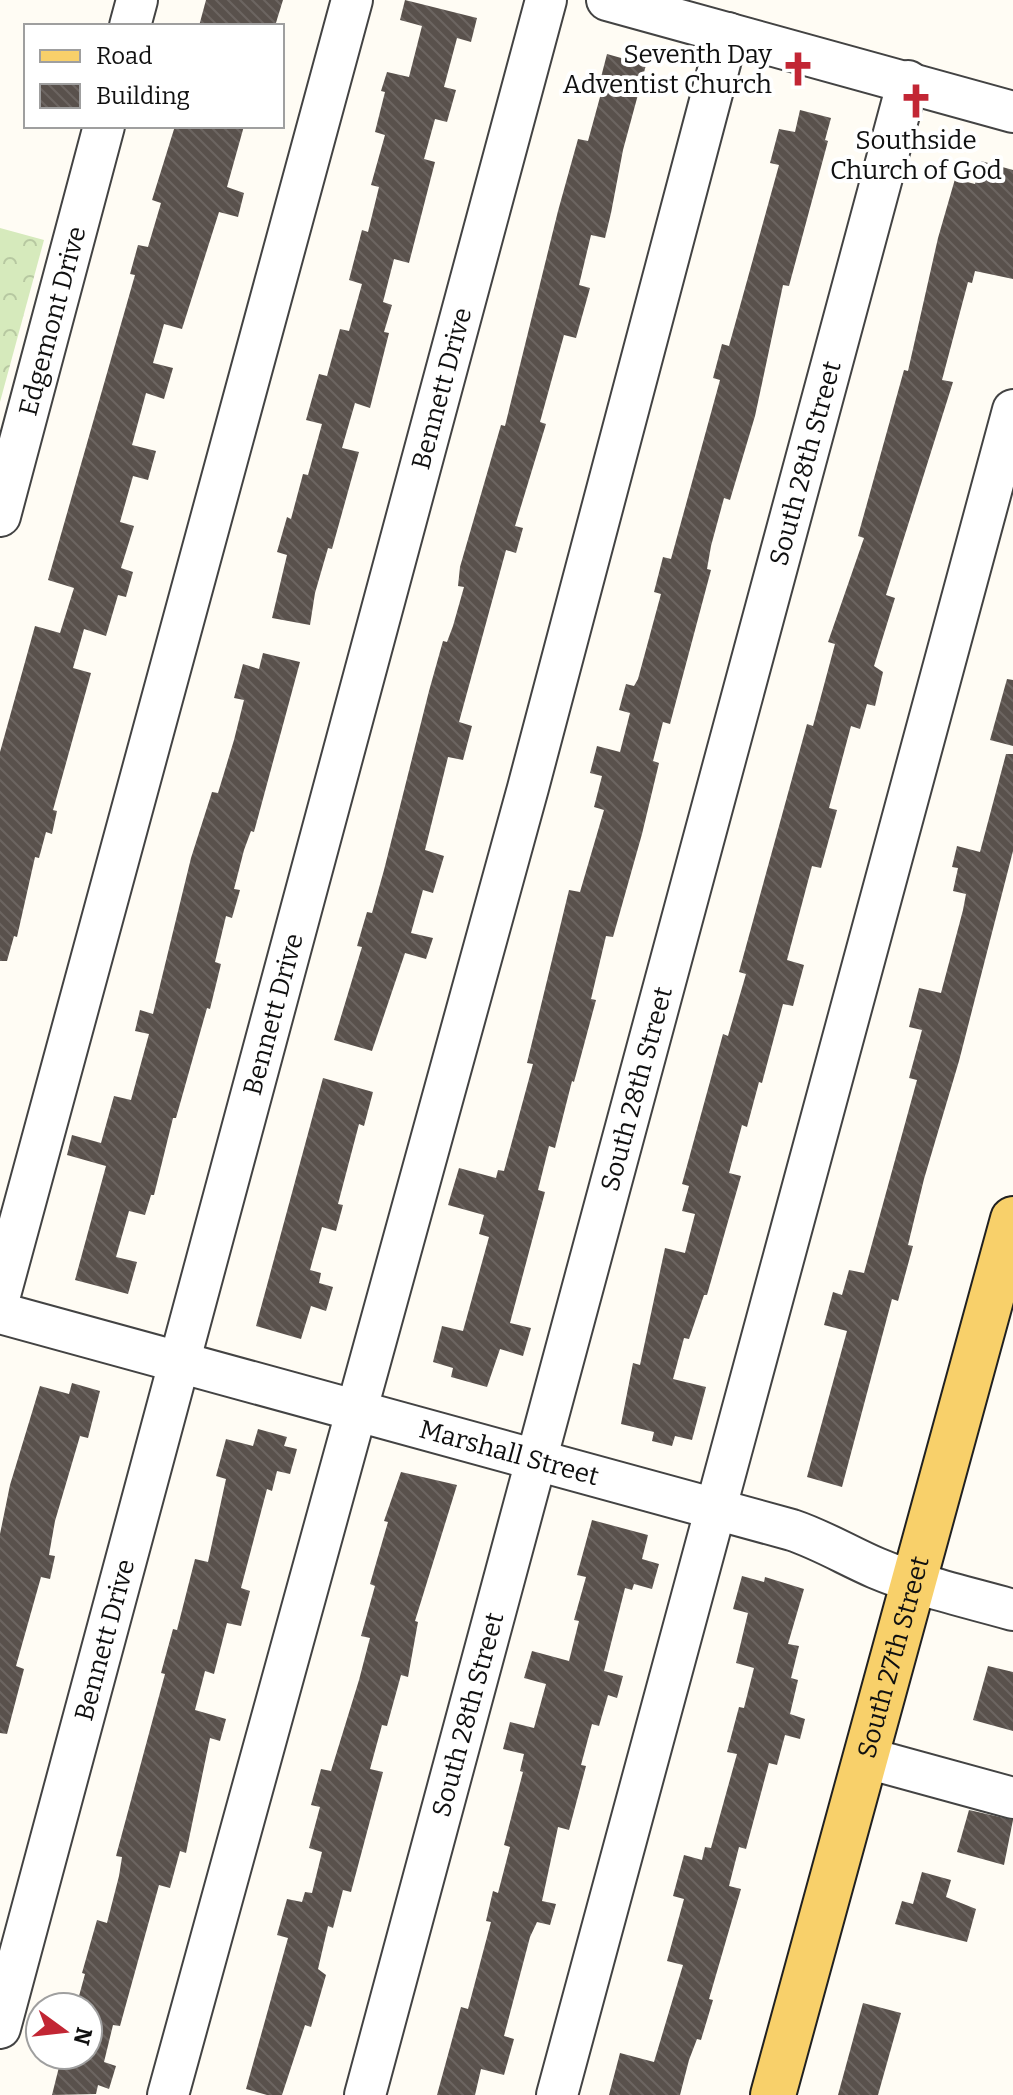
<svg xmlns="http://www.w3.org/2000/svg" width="1013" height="2095" viewBox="0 0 1013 2095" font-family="Bitter,serif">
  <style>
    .park { fill: url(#park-crowns) }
    .building { fill: url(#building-back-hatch) }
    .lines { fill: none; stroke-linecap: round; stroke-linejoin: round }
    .minor-casing { stroke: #434343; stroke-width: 44 }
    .major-casing { stroke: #212121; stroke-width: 48 }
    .minor { stroke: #fff; stroke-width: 40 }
    .major { stroke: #f8d06a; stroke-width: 44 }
    .labels { text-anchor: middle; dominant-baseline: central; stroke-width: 8; stroke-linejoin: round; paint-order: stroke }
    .poi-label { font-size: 26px; fill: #101010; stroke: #fff; text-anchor: end }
    .street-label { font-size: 26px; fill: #101010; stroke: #fff }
  </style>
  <defs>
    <pattern id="park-crowns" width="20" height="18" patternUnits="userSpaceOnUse" patternTransform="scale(2)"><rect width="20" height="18" fill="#d6eabc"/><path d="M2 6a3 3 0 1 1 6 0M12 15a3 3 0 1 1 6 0" fill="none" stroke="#b7c8a1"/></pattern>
    <pattern id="building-back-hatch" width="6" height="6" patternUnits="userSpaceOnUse" patternTransform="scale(2)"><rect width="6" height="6" fill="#59514c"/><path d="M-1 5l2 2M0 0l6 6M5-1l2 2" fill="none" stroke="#6c6561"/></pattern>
  </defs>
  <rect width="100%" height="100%" fill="#fffcf4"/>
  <polygon class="park" points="0,228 44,240 0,402"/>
  <g class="building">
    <polygon points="206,0 283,0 275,26 199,26"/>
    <polygon points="405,0 477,18 471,42 457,38 444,87 456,90 447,122 435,119 424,159 435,162 409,263 394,259 383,302 392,305 384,332 389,333 370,408 355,403 342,448 359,452 332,549 328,548 315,593 310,625 272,618 287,555 277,552 287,517 291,519 303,474 308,475 322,424 306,420 319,374 327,376 340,329 349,331 362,284 349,280 362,230 368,232 379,187 371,185 385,135 375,132 385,92 381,91 387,72 409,77 422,26 400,20"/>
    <polygon points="607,54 646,65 623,150 611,213 605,238 591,235 579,285 590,288 576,338 564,335 540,422 546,424 515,526 523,528 516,553 506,550 459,722 472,726 463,760 448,757 425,850 444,856 433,893 423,890 411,933 433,938 426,959 405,953 372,1051 334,1040 362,947 357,946 367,912 372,913 384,870 429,691 443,641 447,642 453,626 464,587 458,586 460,567 501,425 505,426 558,211 578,139 588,141 603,86 599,85"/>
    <polygon points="800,110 831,118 825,140 828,141 789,286 783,285 755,416 730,500 724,498 711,546 707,569 711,570 670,724 663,722 653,761 659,763 642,834 613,937 606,936 591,999 596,1000 574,1082 572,1081 555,1148 549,1146 538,1190 545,1192 510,1323 531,1328 523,1356 500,1349 487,1387 451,1377 453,1368 433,1362 442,1326 463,1331 489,1237 479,1234 484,1215 448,1205 459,1168 496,1178 498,1170 504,1171 533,1064 527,1063 569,890 580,892 604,810 594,807 602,776 590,773 597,746 620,752 630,713 619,710 626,684 634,686 638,679 661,594 654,592 663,557 671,559 720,380 713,378 722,344 729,346 779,165 770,163 779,129 795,132"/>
    <polygon points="175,126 244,126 227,187 244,193 238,217 219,212 182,329 164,324 153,363 173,368 164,399 146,393 132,445 156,451 148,480 133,476 120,522 134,526 121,568 133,572 126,597 118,595 106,636 84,629 73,668 91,673 53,810 57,811 52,834 46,832 39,858 35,857 17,937 14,936 7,961 0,961 0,752 35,626 60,633 74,588 48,580 135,275 130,274 138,245 148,247 161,203 152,200"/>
    <polygon points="981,161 1013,170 1013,279 975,271 972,283 968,282 942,380 953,382 886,595 895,598 874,666 883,672 875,706 867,704 860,729 851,726 829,808 837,810 821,868 812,866 787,960 804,965 793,1006 783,1004 762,1083 759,1082 747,1127 742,1125 729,1173 741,1176 707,1295 704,1295 689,1339 684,1338 673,1379 706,1387 692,1440 675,1436 672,1446 652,1441 654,1432 621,1424 633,1363 640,1365 665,1248 685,1253 695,1214 682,1211 689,1186 682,1184 723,1034 728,1036 746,974 739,972 807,724 813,726 835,644 828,642 864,538 858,536 904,370 908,371 938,238 955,179 975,184"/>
    <polygon points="263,653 300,662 254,832 251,831 244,850 234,889 240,890 232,918 226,916 215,962 221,964 210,1009 207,1008 176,1118 173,1118 154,1195 151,1195 145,1215 129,1211 116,1257 137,1262 128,1294 75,1280 106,1166 67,1155 72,1135 101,1143 114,1096 131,1100 149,1034 135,1031 140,1010 153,1014 191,858 212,792 218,793 234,740 244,700 234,698 243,664 259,669"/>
    <polygon points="1007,679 1013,680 1013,746 990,740"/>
    <polygon points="1006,754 1013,754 1013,851 959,1061 924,1179 908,1245 913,1246 898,1301 892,1299 842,1487 807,1477 847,1331 824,1325 833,1292 842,1295 849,1270 864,1273 917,1080 909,1078 922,1030 909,1027 919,988 941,993 963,910 966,894 953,891 958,868 952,867 957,846 980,852"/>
    <polygon points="323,1078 373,1092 364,1126 359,1124 338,1204 343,1205 336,1231 322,1227 310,1270 321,1273 319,1283 333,1287 326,1311 311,1306 301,1339 256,1326"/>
    <polygon points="72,1383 100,1391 88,1438 80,1436 55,1521 49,1555 55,1556 50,1579 41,1577 16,1666 24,1669 7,1734 0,1733 0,1534 10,1485 40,1386 69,1394"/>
    <polygon points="258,1429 287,1437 284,1446 297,1449 290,1474 277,1471 272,1491 267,1489 241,1588 250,1591 241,1626 227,1623 214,1674 205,1671 195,1710 226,1719 220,1741 210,1738 186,1853 180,1851 170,1888 159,1885 120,2026 113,2025 104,2062 116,2066 109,2089 98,2085 96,2094 52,2095 62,2055 88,2055 88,2007 76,2007 85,1974 82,1973 97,1920 107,1923 119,1876 122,1857 116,1856 165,1674 161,1673 173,1629 177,1630 195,1559 208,1562 226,1479 216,1476 226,1439 253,1446"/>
    <polygon points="401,1472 457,1485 415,1621 418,1622 408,1677 401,1675 387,1726 382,1725 370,1769 383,1772 351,1892 343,1890 333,1928 328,1926 318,1969 326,1975 311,2027 305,2025 282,2095 267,2095 246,2089 288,1938 277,1935 287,1899 302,1902 305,1892 312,1893 322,1852 309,1848 320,1807 311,1805 321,1769 331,1771 359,1680 370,1638 361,1636 375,1586 370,1584 388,1522 384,1521"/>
    <polygon points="592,1520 648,1535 642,1559 659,1564 652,1589 634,1584 632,1590 625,1588 604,1671 623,1676 617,1698 608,1695 599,1726 592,1724 581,1765 586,1766 569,1830 558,1827 542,1901 556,1904 550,1925 537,1922 530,1937 504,2036 514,2039 504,2075 481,2069 475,2095 437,2095 461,2007 468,2009 491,1922 486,1921 493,1891 498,1893 510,1847 504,1845 523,1772 520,1771 524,1754 503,1749 510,1722 534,1728 546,1684 524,1678 532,1651 569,1661 579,1621 574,1620 586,1577 577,1575"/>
    <polygon points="742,1576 764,1582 765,1577 804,1589 788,1644 799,1646 791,1678 798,1680 790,1714 805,1719 800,1739 785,1735 777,1765 769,1763 746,1849 739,1847 729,1886 741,1889 709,1999 713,2000 701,2040 697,2039 689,2060 680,2095 609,2095 620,2053 654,2062 683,1965 667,1961 684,1899 673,1896 684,1855 702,1860 705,1847 711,1848 737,1754 727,1752 739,1707 744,1708 754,1668 736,1663 748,1613 733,1609"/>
    <polygon points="988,1666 1013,1672 1013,1731 973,1720"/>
    <polygon points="969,1810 1013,1820 1004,1865 957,1852"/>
    <polygon points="922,1872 951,1880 946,1897 976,1909 967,1942 895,1924 902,1901 913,1904"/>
    <polygon points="863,2003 901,2013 878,2095 838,2095"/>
  </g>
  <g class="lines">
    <g class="minor-casing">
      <g id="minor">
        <polyline points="607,0 1013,112"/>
        <polyline points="130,26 137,0"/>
        <path id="s1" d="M 0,516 L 104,126"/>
        <polyline points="0,1295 352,0"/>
        <path id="s2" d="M 0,1313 L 792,1530 C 822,1540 848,1556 876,1568 C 921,1587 967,1597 1013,1610"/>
        <polyline points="867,1758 1013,1798"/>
        <path id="s3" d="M 0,2028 L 546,0"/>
        <polyline points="168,2095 528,788 728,33"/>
        <path id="s4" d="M 365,2095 L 908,81"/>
        <polyline points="557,2095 1013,410"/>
      </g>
    </g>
    <g class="major-casing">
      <g id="major">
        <path id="s5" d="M 773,2095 L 1013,1219"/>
      </g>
    </g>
    <use href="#minor" class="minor"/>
    <use href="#major" class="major"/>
  </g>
  <defs>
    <g id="church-bare" transform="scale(2.76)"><path d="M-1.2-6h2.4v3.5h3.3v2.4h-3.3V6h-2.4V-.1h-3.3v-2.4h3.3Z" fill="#c22634" stroke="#fff" stroke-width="2.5" paint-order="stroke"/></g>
  </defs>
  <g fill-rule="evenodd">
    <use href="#church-bare" x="798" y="69"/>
    <use href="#church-bare" x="916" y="101"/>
  </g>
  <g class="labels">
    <g class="poi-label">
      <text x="772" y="54">Seventh Day<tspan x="772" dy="30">Adventist Church</tspan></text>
      <text x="916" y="140" text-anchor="middle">Southside<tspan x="916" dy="30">Church of God</tspan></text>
    </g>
    <g class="street-label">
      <text stroke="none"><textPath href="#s1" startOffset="202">Edgemont Drive</textPath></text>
      <text stroke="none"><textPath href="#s3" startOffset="1698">Bennett Drive</textPath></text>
      <text stroke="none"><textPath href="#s4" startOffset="1690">South 28th Street</textPath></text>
      <text stroke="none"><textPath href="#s3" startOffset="1050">Bennett Drive</textPath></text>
      <text stroke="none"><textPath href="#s4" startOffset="1042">South 28th Street</textPath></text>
      <text stroke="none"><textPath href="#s2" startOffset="528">Marshall Street</textPath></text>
      <text stroke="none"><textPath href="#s3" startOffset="402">Bennett Drive</textPath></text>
      <text stroke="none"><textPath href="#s5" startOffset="454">South 27th Street</textPath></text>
      <text stroke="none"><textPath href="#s4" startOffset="394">South 28th Street</textPath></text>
    </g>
  </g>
  <rect x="24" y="24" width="260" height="104" fill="#ffffff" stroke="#9f9f9f" stroke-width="2"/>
  <rect x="40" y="50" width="40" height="12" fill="#f8d06a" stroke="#9f9f9f" stroke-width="2"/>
  <text x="96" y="64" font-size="24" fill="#101010">Road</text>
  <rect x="40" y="84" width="40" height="24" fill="url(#building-back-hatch)" stroke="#9f9f9f" stroke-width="2"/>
  <text x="96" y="104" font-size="24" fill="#101010">Building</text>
  <g transform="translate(64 2031) rotate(105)"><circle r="38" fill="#ffffff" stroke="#9f9f9f" stroke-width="2"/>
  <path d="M0-6L14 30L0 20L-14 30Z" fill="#c22634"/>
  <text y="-12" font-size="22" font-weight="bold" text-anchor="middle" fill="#101010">N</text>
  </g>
</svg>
